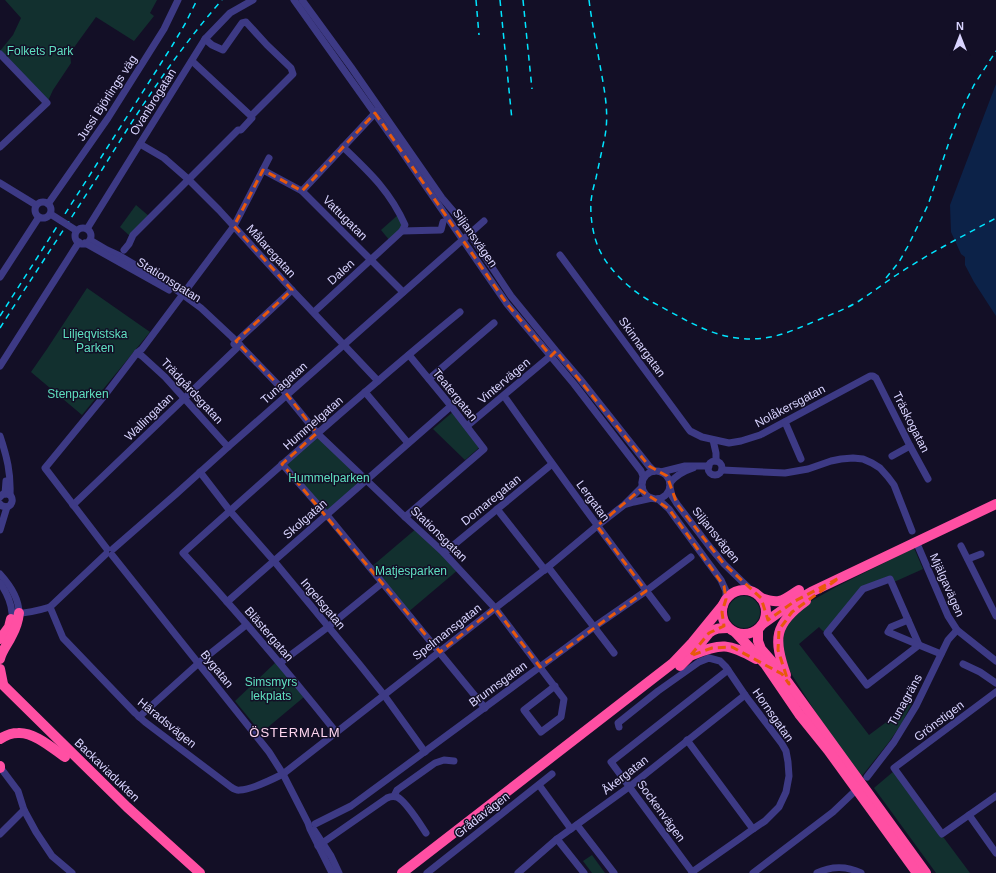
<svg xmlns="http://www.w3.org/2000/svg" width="996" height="873" viewBox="0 0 996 873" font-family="Helvetica,sans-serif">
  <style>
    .green { fill: #12302f }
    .water { fill: #0c2248 }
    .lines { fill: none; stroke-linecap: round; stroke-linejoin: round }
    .minor { stroke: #3d3a85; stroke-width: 7 }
    .highway { stroke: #ff4fa3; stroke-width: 10 }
    .rail { stroke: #00e5ff; stroke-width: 1.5; stroke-dasharray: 6 5; stroke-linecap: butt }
    .minor-bridge { stroke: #3d3a85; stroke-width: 7 }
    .marked { fill: none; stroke: #e8590c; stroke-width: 3; stroke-dasharray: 8 5; stroke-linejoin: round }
    .labels { text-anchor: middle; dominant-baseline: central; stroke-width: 3; stroke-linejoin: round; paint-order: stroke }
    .park-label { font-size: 12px; fill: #5fe0c0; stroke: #130f26 }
    .street-label { font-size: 12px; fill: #d9d4ff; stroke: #130f26 }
    .neighbourhood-label { font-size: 13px; letter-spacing: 1px; fill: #ffd6f0; stroke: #130f26 }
  </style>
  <rect width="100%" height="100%" fill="#130f26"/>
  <g class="green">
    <polygon points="5,0 157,0 150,13 154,16 134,41 96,17 70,53 71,63 53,90 47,103 0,51 13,35 21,18"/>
    <polygon points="136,205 150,217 131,237 120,227"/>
    <polygon points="399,214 405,225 390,241 381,230"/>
    <polygon points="87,288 150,332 82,415 31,372 47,349"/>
    <polygon points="454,411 481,446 465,460 433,429"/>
    <polygon points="317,433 366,480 326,514 282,464"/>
    <polygon points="417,528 459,569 407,613 370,568"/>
    <polygon points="914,548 923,569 894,582 891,576 862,588 825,633 819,627 799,644 869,735 912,703 902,723 889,742 861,777 820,719 792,675 786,662 782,650 785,626 811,601 836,587"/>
    <circle cx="744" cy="612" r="16"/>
    <polygon points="276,662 304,697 261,733 235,701"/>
    <polygon points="894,771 970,873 936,873 874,788"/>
    <polygon points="592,855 605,873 592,873 583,861"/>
  </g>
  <polygon class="water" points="996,84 996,316 974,282 965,265 965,257 961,254 951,232 950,205"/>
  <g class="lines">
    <g class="minor">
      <polyline points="294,0 398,146 507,304 574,384 641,471 643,476 642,482"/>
      <polyline points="302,0 351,67 442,198 460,219 511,296 556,351 580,379 649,466 654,471"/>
      <polyline points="0,54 47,103 0,147"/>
      <polyline points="192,61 251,116"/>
      <polyline points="140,144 164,158 188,179 219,210 292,290 378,381"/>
      <path d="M 343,147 C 369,172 390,191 405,225 L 402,231"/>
      <polyline points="263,170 302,191 403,292"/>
      <polyline points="0,183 36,205"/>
      <polyline points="302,191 377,111"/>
      <circle cx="43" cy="210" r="8"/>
      <polyline points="48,204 108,118 164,29 178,0"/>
      <circle cx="83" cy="236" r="8"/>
      <polyline points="87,229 205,39 230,13 253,0"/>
      <polyline points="90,240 107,250 120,256 171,286 201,308 232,337 285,392 286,395 317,433 405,517 444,553 495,608 564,699 561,717 541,732 524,710 555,686"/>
      <polyline points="85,243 169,290"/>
      <polyline points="124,250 129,244 133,235 238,130 241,130 252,118 251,116 293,74 291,68 267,45 246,22 242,23 223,50 212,45 205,39"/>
      <polyline points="560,255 690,431 702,437 729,443 741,441 760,435 870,376 873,376 876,378 910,446 928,479"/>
      <polyline points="0,277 39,217"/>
      <polyline points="314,312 402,231 441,230 443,222"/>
      <polyline points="234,344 292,290"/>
      <polyline points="137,353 142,356 165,377 228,447"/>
      <polyline points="0,366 79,242"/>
      <polyline points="429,379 494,323"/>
      <polyline points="365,392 408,443"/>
      <path d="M 504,396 C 557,471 611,545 667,618"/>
      <polyline points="785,422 801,459"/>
      <polyline points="467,426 554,353"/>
      <path d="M 0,436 C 7,457 11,473 10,495"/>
      <polyline points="713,440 716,453 716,461"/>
      <polyline points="892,456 910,446"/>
      <circle cx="715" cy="468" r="7"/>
      <polyline points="282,464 326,514 485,708"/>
      <polyline points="722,470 785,473 808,469 831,461 841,459 853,458 863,459 872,463 880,468 888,477 894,485 912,531"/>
      <circle cx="656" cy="485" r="14"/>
      <polyline points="200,472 230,511 274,561 360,665 384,695 425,752"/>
      <polyline points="661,472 685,466 709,466"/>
      <path d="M 670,483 C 676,475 684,471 693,468"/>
      <polyline points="670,487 672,496 677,504 709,546 724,564 753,592"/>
      <polyline points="5,494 6,481"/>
      <path d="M 0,497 L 3,494 L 9,494 C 14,498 13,505 7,507 L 2,506 L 0,504"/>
      <polyline points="658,499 669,509 674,516 721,580 726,591 726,599"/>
      <polyline points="627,504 634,502 652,498"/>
      <polyline points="73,505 240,345"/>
      <polyline points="497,509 545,570"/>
      <polyline points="405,517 484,449 451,406 409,355"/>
      <polyline points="0,530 7,507"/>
      <polyline points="918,546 948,616 957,630 996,661"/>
      <polyline points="961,546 996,616"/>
      <polyline points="107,549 45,468 105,395 137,353 142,349 234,226 269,158"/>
      <polyline points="113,549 176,494 228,447 484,221"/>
      <polyline points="444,553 552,464"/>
      <polyline points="112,555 269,752 283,774 308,823 310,829 332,873"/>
      <polyline points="968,559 981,554"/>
      <polyline points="548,567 614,653"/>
      <path d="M 0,574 C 10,585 19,598 19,613"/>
      <polygon points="890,579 919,645 867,685 827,633 863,589"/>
      <path d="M 0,583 C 7,593 11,601 12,613 C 25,614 37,611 50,607 L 106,554"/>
      <polyline points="227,602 451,406"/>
      <path d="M 50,607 L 63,638 L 135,713 L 145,722 L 231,787 C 234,789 237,791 240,790 C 250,790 273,779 283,774 L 548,567 L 597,526 L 624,505 L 642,487"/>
      <polyline points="908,620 891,627 888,632 919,645 941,654"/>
      <polyline points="280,663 328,627 382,583"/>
      <polyline points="963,664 980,672 996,683"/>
      <polyline points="996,692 894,768 942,834 996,796"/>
      <polyline points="139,717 201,661 246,625"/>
      <polyline points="619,727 618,723 658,691 699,662 709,658 720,661 726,667 745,695 782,744 786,751 788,762 789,776 786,792 779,807 765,821 753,829 742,837 692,872"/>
      <path d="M 336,732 C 287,671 236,610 183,553 C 274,471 365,390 460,312"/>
      <polyline points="687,740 753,829"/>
      <polyline points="0,767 18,791 24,810 36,832 52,856 72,873"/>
      <polyline points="867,777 894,742 916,706 948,640 957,630"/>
      <polyline points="539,785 571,829"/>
      <polyline points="394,796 397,790 435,763 444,760 454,761"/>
      <polyline points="969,815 996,853"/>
      <polyline points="315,824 351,806 594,627 646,591 691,557"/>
      <polyline points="577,825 614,873"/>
      <polyline points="314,830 331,856 339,873"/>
      <polyline points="0,834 24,810"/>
      <polyline points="557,839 584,873"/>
      <path d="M 318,846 L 387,798 C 391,796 393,796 397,797 C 406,801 420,824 426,833"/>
      <polyline points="427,873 552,774"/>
      <polyline points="518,873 557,839 629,787 745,695"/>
      <polyline points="693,873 611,762 728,670"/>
      <polyline points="753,873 833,812 854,792"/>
      <path d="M 817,873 C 831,866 847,866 861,873"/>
    </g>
    <g class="highway">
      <circle cx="744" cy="612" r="22"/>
      <path d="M 761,598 C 781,605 783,600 799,590"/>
      <polyline points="764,623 795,601 811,592 996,504"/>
      <polyline points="758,630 758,641 761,649 776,666 789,684 926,873"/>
      <polyline points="736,633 765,664 799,714 828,750 917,873"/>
      <polyline points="0,639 9,627 11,619"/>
      <path d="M 692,655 C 722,643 728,643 756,659"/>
      <path d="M 0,659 C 2,650 8,644 12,635 C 16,628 18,621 19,613"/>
      <path d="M 680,666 L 690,656 L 709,633 C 715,628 720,628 728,628"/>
      <polyline points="0,669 3,684"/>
      <path d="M 786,675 C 773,639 774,624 806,601"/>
      <polyline points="0,682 127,807 200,873"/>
      <path d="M 0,739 C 6,735 11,733 18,733 C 34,732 52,748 65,757"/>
      <polyline points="0,766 0,768"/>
      <polyline points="402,873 673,663 692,643 723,605"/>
    </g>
    <g class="rail">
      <polyline points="476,0 479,35"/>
      <polyline points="500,0 512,120"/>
      <polyline points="523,0 532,89"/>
      <path d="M 589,0 C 592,24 597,47 601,71 C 605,93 609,114 605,136 C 602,150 599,164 596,178 C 594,185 592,193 591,201 C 590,217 593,237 600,251 C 610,272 634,293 654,303 C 679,316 708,335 737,338 C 770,342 789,332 818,320 C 832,314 846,309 859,301 C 876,290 892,277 909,267 C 937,249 967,234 996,218"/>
      <polyline points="886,278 899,262 908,246 928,205 950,139 962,109 974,85 996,51"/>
      <polyline points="0,316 172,46 185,24 197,0"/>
      <path d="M 0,328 C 33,276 67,225 100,173 C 137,113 175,53 222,0"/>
    </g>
    <polyline class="minor-bridge" points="52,215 74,229"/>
  </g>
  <path class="marked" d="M 375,113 L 507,304 L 551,356 L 556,351 L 649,466 L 667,476 L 677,504 L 724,564 L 761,598 L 768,620 L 795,601 L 839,578 L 792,612 L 779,630 L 778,650 L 789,684 L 782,674 L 732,647 L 712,648 L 690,656 L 709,633 L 724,626 L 722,612 L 726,599 L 724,586 L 669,509 L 640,490 L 597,526 L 646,591 L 540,667 L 495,608 L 440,652 L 282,464 L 317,433 L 285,392 L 236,341 L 292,290 L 234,226 L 263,170 L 302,191 Z"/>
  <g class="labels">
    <g class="park-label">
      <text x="40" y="51">Folkets Park</text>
      <text x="95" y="334">Liljeqvistska<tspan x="95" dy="14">Parken</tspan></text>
      <text x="78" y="394">Stenparken</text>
      <text x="329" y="478">Hummelparken</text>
      <text x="411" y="571">Matjesparken</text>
      <text x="271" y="682">Simsmyrs<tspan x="271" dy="14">lekplats</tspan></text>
    </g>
    <g class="street-label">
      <text transform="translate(107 98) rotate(-57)">Jussi Björlings väg</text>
      <text transform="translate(153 102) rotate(-58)">Ovanbrogatan</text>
      <text transform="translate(345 218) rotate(45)">Vattugatan</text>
      <text transform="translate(475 238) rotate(55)">Siljansvägen</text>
      <text transform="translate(271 251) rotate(48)">Målaregatan</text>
      <text transform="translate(341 272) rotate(-42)">Dalen</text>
      <text transform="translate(169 280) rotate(32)">Stationsgatan</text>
      <text transform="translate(642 347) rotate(54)">Skinnargatan</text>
      <text transform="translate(504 381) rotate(-40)">Vintervägen</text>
      <text transform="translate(284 383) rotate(-41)">Tunagatan</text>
      <text transform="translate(192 391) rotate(47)">Trädgårdsgatan</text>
      <text transform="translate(455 395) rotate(51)">Teatergatan</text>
      <text transform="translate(790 406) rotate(-28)">Nolåkersgatan</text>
      <text transform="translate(149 417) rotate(-44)">Wallingatan</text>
      <text transform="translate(911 422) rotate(63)">Träskogatan</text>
      <text transform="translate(313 423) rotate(-41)">Hummelgatan</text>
      <text transform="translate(491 500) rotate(-39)">Domaregatan</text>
      <text transform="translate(593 501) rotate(54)">Lergatan</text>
      <text transform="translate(305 519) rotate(-41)">Skolgatan</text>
      <text transform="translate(439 534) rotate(44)">Stationsgatan</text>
      <text transform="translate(716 535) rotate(51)">Siljansvägen</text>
      <text transform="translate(947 585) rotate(66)">Mjälgavägen</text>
      <text transform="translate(323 604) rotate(50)">Ingelsgatan</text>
      <text transform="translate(447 632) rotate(-38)">Spelmansgatan</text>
      <text transform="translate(269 634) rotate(49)">Blästergatan</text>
      <text transform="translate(217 669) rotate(51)">Bygatan</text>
      <text transform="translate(498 684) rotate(-36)">Brunnsgatan</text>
      <text transform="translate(905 700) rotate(-61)">Tunagräns</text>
      <text transform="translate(773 715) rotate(55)">Hornsgatan</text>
      <text transform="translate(939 721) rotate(-37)">Grönstigen</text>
      <text transform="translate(167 723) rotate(39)">Häradsvägen</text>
      <text transform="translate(107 770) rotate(44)">Backaviadukten</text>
      <text transform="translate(625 775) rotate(-38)">Åkergatan</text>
      <text transform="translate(661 811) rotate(54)">Sockenvägen</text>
      <text transform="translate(482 815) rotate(-38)">Grådavägen</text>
    </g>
    <g class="neighbourhood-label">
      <text x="295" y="732">ÖSTERMALM</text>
    </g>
  </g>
  <g transform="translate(960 36)" stroke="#130f26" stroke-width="3" paint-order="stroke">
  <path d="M0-3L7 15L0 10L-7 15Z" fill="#d9d4ff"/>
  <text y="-6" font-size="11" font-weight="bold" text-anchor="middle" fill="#d9d4ff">N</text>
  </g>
</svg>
